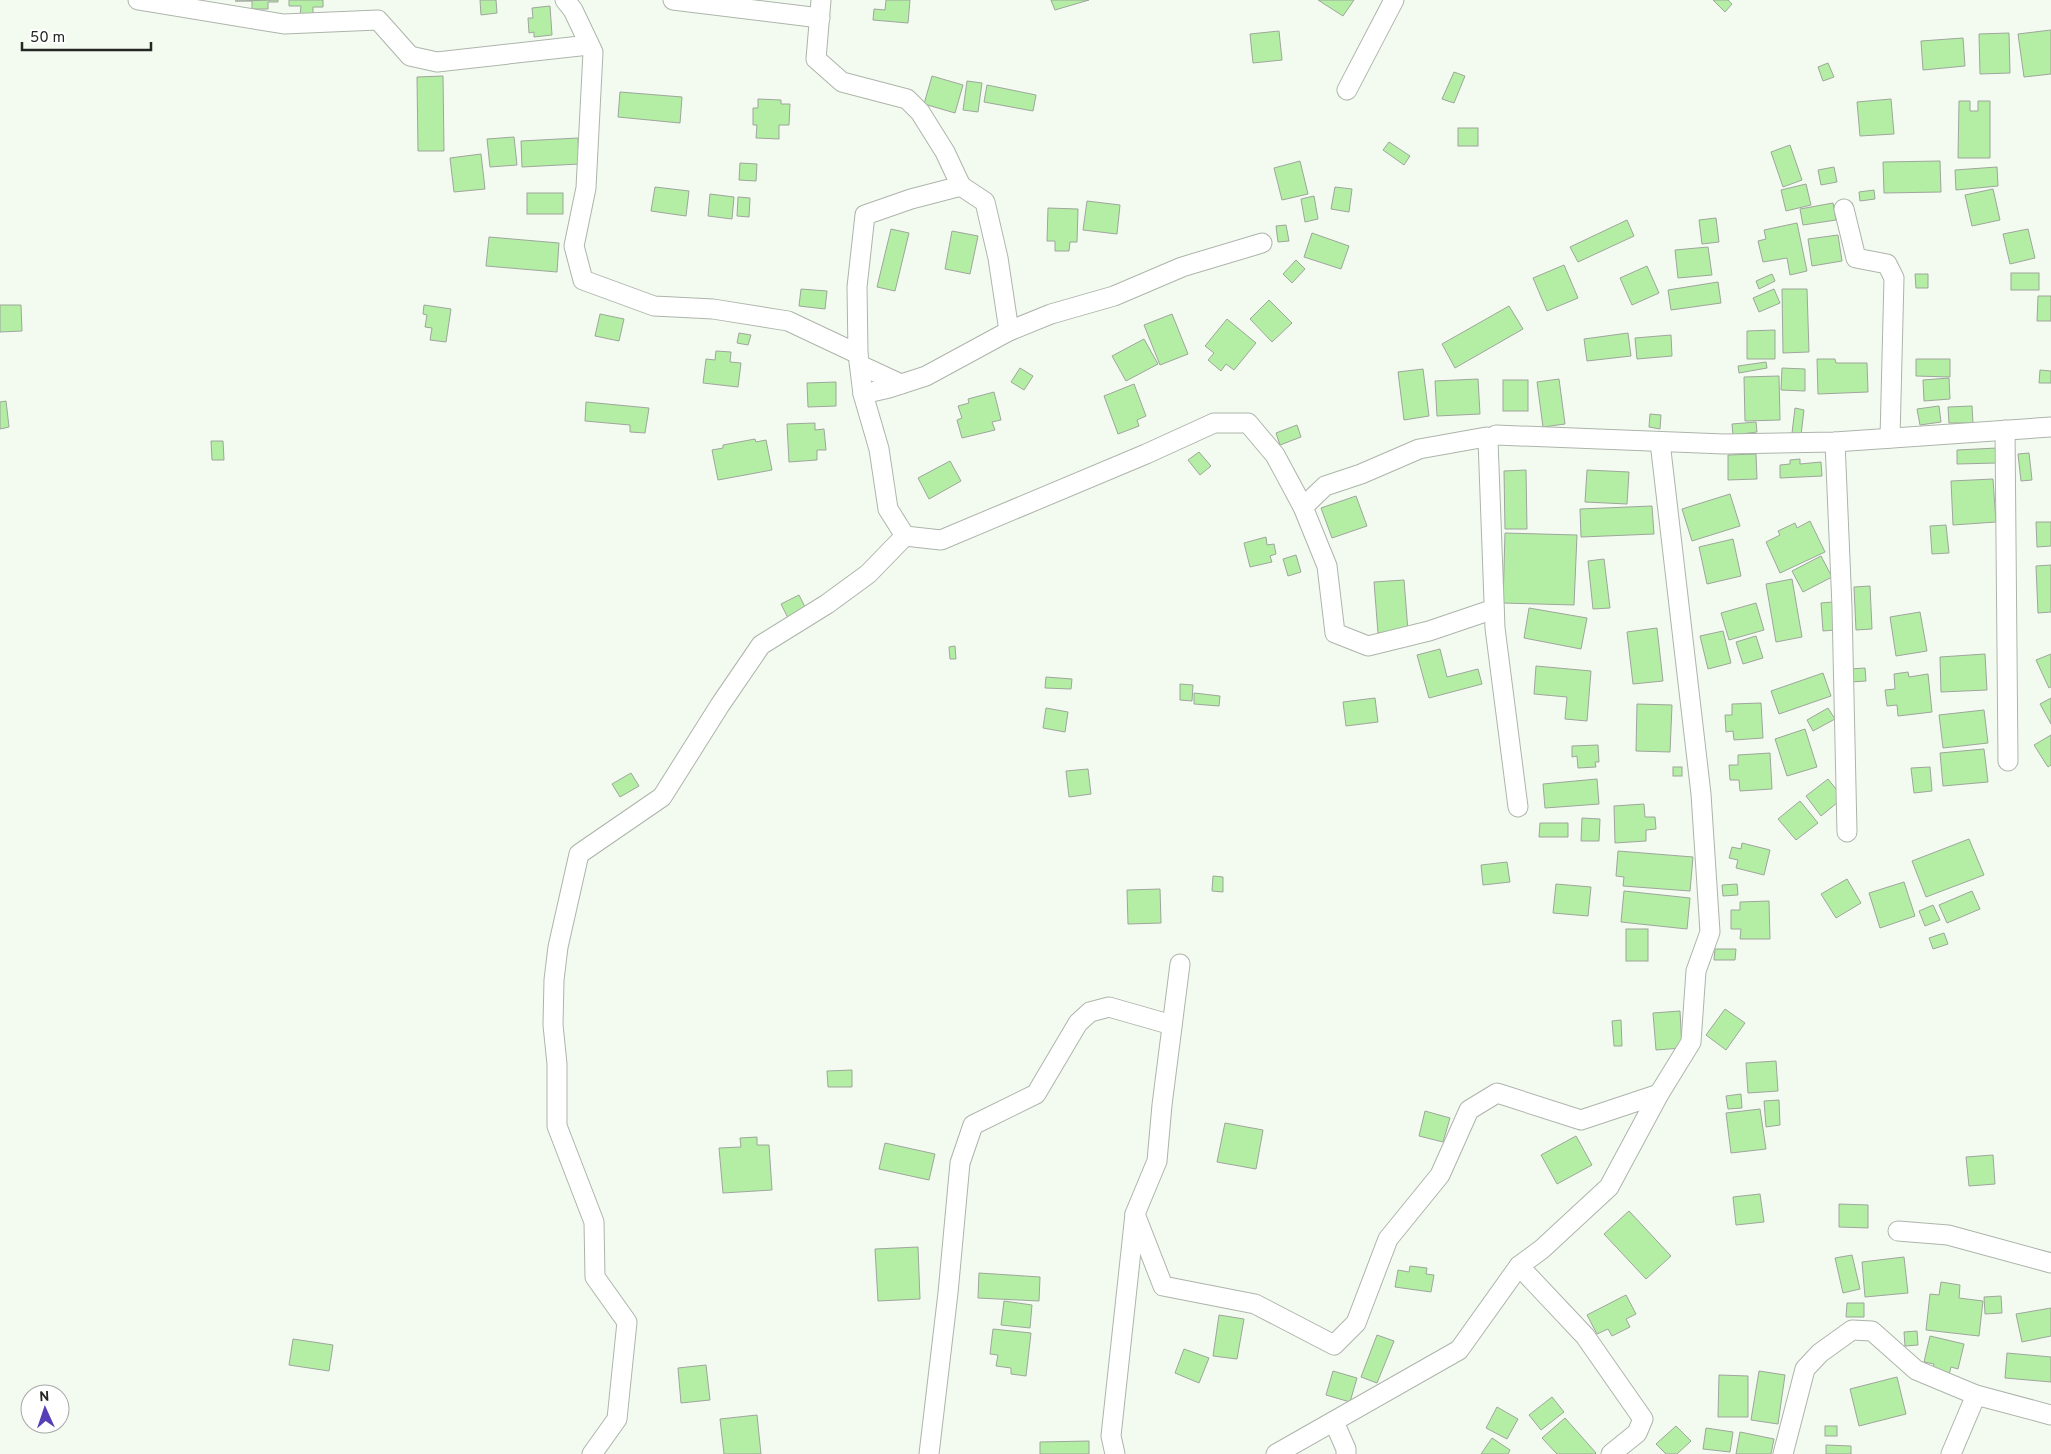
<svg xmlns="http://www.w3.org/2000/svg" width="2051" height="1454" viewBox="0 0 2051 1454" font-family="Overpass,sans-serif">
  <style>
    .building { fill: #b4eea4; stroke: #9ea69c }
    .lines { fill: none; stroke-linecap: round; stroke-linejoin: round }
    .street-casing { stroke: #adb5ab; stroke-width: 21 }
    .street { stroke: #fff; stroke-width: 19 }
  </style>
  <rect width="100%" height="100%" fill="#f3fbf1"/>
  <g class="building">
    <polygon points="278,0 278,2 268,2 268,9 252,9 252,1 235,1"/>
    <polygon points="289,0 323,0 323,7 313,7 313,16 300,16 301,6 289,6"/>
    <polygon points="480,0 496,0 497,13 481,15"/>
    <polygon points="886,0 910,0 908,23 873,20 874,9 885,10"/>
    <polygon points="1051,0 1089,0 1055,10"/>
    <polygon points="1318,0 1354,0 1343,16"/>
    <polygon points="1713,0 1728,0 1732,4 1725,12"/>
    <polygon points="550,6 552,35 534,37 534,32 529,33 528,18 533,18 532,8"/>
    <polygon points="2051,30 2051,74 2024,77 2018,34"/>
    <polygon points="1279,31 1282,60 1253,63 1250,34"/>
    <polygon points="2009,33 2010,73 1980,74 1979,34"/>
    <polygon points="1963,38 1965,66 1923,70 1921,41"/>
    <polygon points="1828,63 1834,77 1823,81 1818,67"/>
    <polygon points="1454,72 1465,76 1454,103 1442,99"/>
    <polygon points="443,76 444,151 418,151 417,77"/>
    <polygon points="932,76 963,85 955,113 924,104"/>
    <polygon points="967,81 982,83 978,112 963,110"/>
    <polygon points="987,85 1036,95 1033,111 984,102"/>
    <polygon points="620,92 682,97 680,123 618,117"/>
    <polygon points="758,99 781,100 781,104 790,104 789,125 779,125 779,139 756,138 757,125 753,125 753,108 758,108"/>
    <polygon points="1891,99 1894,134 1860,136 1857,102"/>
    <polygon points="1959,101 1970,101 1970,111 1978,111 1978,101 1990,101 1990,158 1958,158"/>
    <rect x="1458" y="128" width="20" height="18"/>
    <polygon points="514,137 517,165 490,167 487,139"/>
    <polygon points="578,138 579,164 522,167 521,141"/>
    <polygon points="1389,142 1410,156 1404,165 1383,150"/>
    <polygon points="1790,145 1802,180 1783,187 1771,152"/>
    <polygon points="481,154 485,189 454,192 450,158"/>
    <polygon points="1300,161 1308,194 1282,200 1274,168"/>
    <polygon points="1940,161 1941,192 1884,193 1883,162"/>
    <polygon points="740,163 757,164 756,181 739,180"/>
    <polygon points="1834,167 1837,182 1821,185 1818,170"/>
    <polygon points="1997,167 1998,186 1956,190 1955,170"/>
    <polygon points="1806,184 1811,205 1786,211 1781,190"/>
    <polygon points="655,187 689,191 686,216 651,211"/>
    <polygon points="1335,187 1352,189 1349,212 1331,209"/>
    <polygon points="1993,189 2000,220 1972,226 1965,195"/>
    <polygon points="1874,190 1875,199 1860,201 1859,192"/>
    <rect x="527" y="193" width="36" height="21"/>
    <polygon points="710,194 734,197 732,219 708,216"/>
    <polygon points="1314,196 1318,219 1305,222 1301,199"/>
    <polygon points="738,197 750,198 749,217 737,216"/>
    <polygon points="1087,201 1120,205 1117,234 1083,230"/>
    <polygon points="1833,203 1836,220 1803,225 1800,209"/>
    <polygon points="1048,208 1078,209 1077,242 1070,242 1069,251 1055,251 1055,241 1047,241"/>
    <polygon points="1716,218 1719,242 1702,244 1699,220"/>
    <polygon points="1627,220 1634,236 1578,262 1570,247"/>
    <polygon points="1797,223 1807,271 1790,275 1787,258 1763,262 1758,241 1766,239 1764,230"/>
    <polygon points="1286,225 1289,241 1278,242 1276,226"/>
    <polygon points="891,229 909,233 895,291 877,287"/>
    <polygon points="2028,229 2035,258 2010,264 2003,234"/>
    <polygon points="952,231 978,236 970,274 945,269"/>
    <polygon points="1312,233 1349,246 1341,269 1304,257"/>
    <polygon points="1838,235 1842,261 1812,266 1808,239"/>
    <polygon points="489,237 559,243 557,272 486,266"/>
    <polygon points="1708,247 1712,275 1678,278 1675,250"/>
    <polygon points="1296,260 1305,269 1292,283 1283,274"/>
    <polygon points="1564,265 1578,298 1547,311 1533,278"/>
    <polygon points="1647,266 1659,293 1632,305 1620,278"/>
    <rect x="2011" y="273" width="28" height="17"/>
    <polygon points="1772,274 1775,281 1759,289 1756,281"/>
    <polygon points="1915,274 1928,274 1928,288 1916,288"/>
    <polygon points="1718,282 1721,303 1671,310 1668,290"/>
    <polygon points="801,289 827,291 825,309 799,306"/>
    <polygon points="1774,289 1780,303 1759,312 1753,298"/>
    <polygon points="1782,289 1807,289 1809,352 1783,353"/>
    <polygon points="2038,296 2051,296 2051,321 2037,321"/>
    <polygon points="1269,300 1292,323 1272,342 1250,319"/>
    <polygon points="0,305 21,305 22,331 0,332"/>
    <polygon points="424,305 451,309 446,342 430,340 432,328 425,327 427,315 423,314"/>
    <polygon points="1509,306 1523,329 1455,368 1442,344"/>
    <polygon points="600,314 624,319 619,341 595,336"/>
    <polygon points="1172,314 1188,354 1160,365 1144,325"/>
    <polygon points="1227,319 1256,343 1234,370 1226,364 1221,371 1208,360 1214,353 1205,346"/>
    <polygon points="1775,330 1775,359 1747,359 1747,331"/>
    <polygon points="739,333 751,335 748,345 737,343"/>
    <polygon points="1628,333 1631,356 1587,361 1584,339"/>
    <polygon points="1671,335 1672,356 1637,359 1635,338"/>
    <polygon points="1144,339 1158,364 1126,381 1112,356"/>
    <polygon points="716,351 731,352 730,362 741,363 738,387 703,383 706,359 715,360"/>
    <polygon points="1817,359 1835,359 1836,363 1867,363 1868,392 1818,394"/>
    <polygon points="1916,359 1950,359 1950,377 1916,376"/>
    <polygon points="1766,362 1767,368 1739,373 1738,366"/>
    <polygon points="1020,368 1033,376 1024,390 1011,382"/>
    <polygon points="1782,368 1805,369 1805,391 1781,390"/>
    <polygon points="1423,369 1429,416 1404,420 1398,372"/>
    <polygon points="2040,370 2051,371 2051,383 2039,383"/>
    <polygon points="1779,376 1780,420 1745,421 1744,377"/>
    <polygon points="1949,378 1950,399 1924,401 1923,380"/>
    <polygon points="1478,379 1480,414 1437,416 1435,381"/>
    <polygon points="1559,379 1565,424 1543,427 1537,382"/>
    <rect x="1503" y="380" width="25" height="31"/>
    <polygon points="836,382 836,406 808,407 807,383"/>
    <polygon points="1134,384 1146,416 1137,420 1139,426 1118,434 1104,396"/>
    <polygon points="994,392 1001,420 992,422 995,430 962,438 957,420 962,418 958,406 969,403 968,399"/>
    <polygon points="6,401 9,427 0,429 0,402"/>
    <polygon points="586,402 649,408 645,433 630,432 630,425 585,421"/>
    <polygon points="1939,406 1941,422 1920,425 1917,409"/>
    <polygon points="1972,406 1973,423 1949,423 1948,407"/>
    <polygon points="1795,408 1804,410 1801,435 1792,433"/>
    <polygon points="1650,414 1661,415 1660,429 1649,427"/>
    <polygon points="1756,422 1757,432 1733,435 1732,424"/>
    <polygon points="815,423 815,430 824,429 826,450 817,450 817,460 789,462 787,424"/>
    <polygon points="1297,425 1301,437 1280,445 1276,433"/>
    <polygon points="755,439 756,442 766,440 772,470 718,480 712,450 723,448 723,445"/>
    <polygon points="211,441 223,441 224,460 212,460"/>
    <polygon points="1997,448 1997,463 1957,464 1957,450"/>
    <polygon points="1199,452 1211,466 1200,475 1188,460"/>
    <polygon points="2029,453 2032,480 2021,481 2018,454"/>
    <polygon points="1756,454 1757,479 1728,480 1728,455"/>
    <polygon points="1800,459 1800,464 1821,462 1822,476 1780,478 1780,465 1790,464 1790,460"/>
    <polygon points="950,461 961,481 929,499 918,478"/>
    <polygon points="1526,470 1527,529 1505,529 1504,471"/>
    <polygon points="1587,470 1629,472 1627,504 1585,502"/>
    <polygon points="1993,479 1996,522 1953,525 1951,481"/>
    <polygon points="1730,494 1740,526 1692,541 1682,509"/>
    <polygon points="1356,496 1367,526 1332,538 1321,508"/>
    <polygon points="1652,506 1654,534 1581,537 1580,509"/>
    <polygon points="1810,521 1825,552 1780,573 1766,542 1780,535 1778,531 1795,523 1797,528"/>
    <polygon points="2036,522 2051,522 2051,546 2037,547"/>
    <polygon points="1946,525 1949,553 1932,554 1930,526"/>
    <polygon points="1505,533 1577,535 1574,605 1503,603"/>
    <polygon points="1266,537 1267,545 1274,544 1276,554 1270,556 1272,562 1250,567 1244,543"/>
    <polygon points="1733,539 1741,576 1707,584 1699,547"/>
    <polygon points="1296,555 1301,572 1288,576 1283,559"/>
    <polygon points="1821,556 1832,577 1803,592 1792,571"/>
    <polygon points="1604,559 1610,608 1593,609 1588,561"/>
    <polygon points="2051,565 2051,612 2038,613 2036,566"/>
    <polygon points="1792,579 1802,637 1776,642 1766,584"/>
    <polygon points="1404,580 1408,631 1378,633 1374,582"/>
    <polygon points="1870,586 1872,629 1856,630 1854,587"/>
    <polygon points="799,595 806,609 788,618 781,604"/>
    <polygon points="1833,602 1835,630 1823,631 1821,603"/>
    <polygon points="1756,603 1764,630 1729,640 1721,613"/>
    <polygon points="1529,608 1587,618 1581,649 1524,638"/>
    <polygon points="1920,612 1927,651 1896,656 1890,617"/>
    <polygon points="1657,628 1663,681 1633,684 1627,632"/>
    <polygon points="1723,631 1731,663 1708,669 1700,636"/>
    <polygon points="1756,636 1763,658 1743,664 1736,642"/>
    <polygon points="955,646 956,659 950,659 949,647"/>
    <polygon points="1440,649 1447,677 1478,669 1482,684 1429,698 1417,655"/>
    <polygon points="1985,654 1987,690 1941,692 1940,657"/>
    <polygon points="2051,654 2051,687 2049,688 2036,660"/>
    <polygon points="1536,666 1591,671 1587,721 1565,719 1567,697 1534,694"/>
    <polygon points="1865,668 1866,681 1851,682 1850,669"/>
    <polygon points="1908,672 1909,677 1928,674 1932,712 1898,716 1897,705 1887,706 1885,690 1895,689 1894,674"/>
    <polygon points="1823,673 1831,696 1779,714 1771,691"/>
    <polygon points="1046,677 1072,679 1071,689 1045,688"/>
    <polygon points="1180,684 1193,685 1192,701 1180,700"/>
    <polygon points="1194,693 1220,696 1219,706 1194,704"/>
    <polygon points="1375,698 1378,722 1346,726 1343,702"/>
    <polygon points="2051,698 2051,724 2040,704"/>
    <polygon points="1761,703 1763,738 1734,740 1733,731 1726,732 1725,715 1732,715 1732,704"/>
    <polygon points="1637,704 1672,705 1670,752 1636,751"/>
    <polygon points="1046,708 1068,712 1065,732 1043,728"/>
    <polygon points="1828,708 1835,719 1813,731 1807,720"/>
    <polygon points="1984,710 1988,743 1943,748 1939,715"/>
    <polygon points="1805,729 1817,767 1787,776 1775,739"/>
    <polygon points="2051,735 2051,765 2048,767 2034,745"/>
    <polygon points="1598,745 1599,762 1595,762 1596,767 1578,768 1577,756 1572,757 1572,746"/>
    <polygon points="1984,749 1988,782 1943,786 1940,753"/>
    <polygon points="1770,753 1772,789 1740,791 1739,780 1730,780 1729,765 1738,765 1738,755"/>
    <rect x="1673" y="767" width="9" height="9"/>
    <polygon points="1930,767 1932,791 1914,793 1911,768"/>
    <polygon points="1088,769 1091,794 1069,797 1066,771"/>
    <polygon points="631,773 639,786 620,797 612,784"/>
    <polygon points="1597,779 1599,804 1545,808 1543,784"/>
    <polygon points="1828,779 1843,798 1821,816 1806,796"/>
    <polygon points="1800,801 1818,823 1796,840 1778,819"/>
    <polygon points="1644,804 1645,817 1655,817 1656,829 1646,830 1646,841 1615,843 1614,806"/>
    <polygon points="1582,818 1600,819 1599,841 1581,841"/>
    <polygon points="1540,823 1568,823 1568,837 1539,837"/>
    <polygon points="1969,839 1984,875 1926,897 1912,861"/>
    <polygon points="1742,843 1770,850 1764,875 1736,868 1738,860 1729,858 1732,847 1741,849"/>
    <polygon points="1618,851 1693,857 1690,891 1623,886 1624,877 1616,876"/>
    <polygon points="1507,862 1510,882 1483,885 1481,865"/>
    <polygon points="1213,876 1223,877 1223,892 1212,891"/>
    <polygon points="1847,879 1861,903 1836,918 1821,894"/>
    <polygon points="1904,882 1915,916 1880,928 1869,893"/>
    <polygon points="1556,884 1591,887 1588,916 1553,913"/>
    <polygon points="1737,884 1738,895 1723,896 1722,885"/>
    <polygon points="1160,889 1161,923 1128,924 1127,890"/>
    <polygon points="1624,891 1690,898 1687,929 1621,922"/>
    <polygon points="1972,891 1980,909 1947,923 1939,905"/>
    <polygon points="1769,901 1770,939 1740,939 1741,929 1731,929 1731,910 1740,910 1740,902"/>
    <polygon points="1933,905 1940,920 1925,926 1919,911"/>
    <rect x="1626" y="929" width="22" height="32"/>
    <polygon points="1944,933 1948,944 1933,949 1929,938"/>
    <polygon points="1715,949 1736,949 1735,960 1714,960"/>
    <polygon points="1725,1009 1745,1023 1726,1050 1706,1035"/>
    <polygon points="1680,1011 1682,1048 1656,1050 1653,1013"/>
    <polygon points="1621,1020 1622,1046 1614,1046 1612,1021"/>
    <polygon points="1776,1061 1778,1091 1748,1093 1746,1063"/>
    <polygon points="852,1070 852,1087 828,1087 827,1071"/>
    <polygon points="1741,1094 1742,1108 1728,1109 1726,1096"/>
    <polygon points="1779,1100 1780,1125 1766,1127 1764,1101"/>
    <polygon points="1760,1109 1766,1149 1731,1153 1726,1113"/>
    <polygon points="1425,1111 1450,1118 1443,1142 1419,1136"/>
    <polygon points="1225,1123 1263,1130 1256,1169 1217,1162"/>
    <polygon points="1576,1136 1592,1165 1557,1184 1541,1155"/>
    <polygon points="757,1137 757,1145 769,1145 772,1190 723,1193 719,1148 741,1147 740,1138"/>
    <polygon points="885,1143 935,1154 929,1180 879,1169"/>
    <polygon points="1993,1155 1995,1184 1969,1186 1966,1157"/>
    <polygon points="1760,1194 1764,1222 1736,1225 1733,1197"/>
    <polygon points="1839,1204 1868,1205 1868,1228 1839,1227"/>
    <polygon points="1629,1211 1671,1256 1646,1279 1604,1234"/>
    <polygon points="918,1247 920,1299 878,1301 875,1249"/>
    <polygon points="1852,1255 1860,1289 1843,1293 1835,1258"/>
    <polygon points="1904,1257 1908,1293 1865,1297 1862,1262"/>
    <polygon points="1410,1266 1427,1268 1426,1274 1434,1275 1431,1292 1395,1287 1398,1270 1409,1272"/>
    <polygon points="979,1273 1040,1277 1039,1301 978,1298"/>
    <polygon points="1941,1282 1960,1285 1959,1298 1983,1301 1979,1336 1926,1330 1930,1294 1939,1295"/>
    <polygon points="1626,1295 1636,1314 1626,1319 1630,1327 1612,1336 1608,1329 1597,1334 1587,1315"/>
    <polygon points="2001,1296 2002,1313 1985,1314 1984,1297"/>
    <polygon points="1004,1301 1032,1305 1030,1328 1001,1325"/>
    <polygon points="1847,1303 1864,1303 1864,1317 1846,1317"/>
    <polygon points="2051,1308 2051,1336 2022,1342 2016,1314"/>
    <polygon points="1219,1315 1244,1319 1237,1359 1213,1356"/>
    <polygon points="993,1329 1031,1333 1026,1376 1011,1374 1011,1368 996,1366 998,1355 990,1354"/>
    <polygon points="1917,1331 1918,1345 1905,1346 1904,1332"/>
    <polygon points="1377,1335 1394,1341 1377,1383 1361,1377"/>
    <polygon points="1930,1336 1964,1344 1958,1369 1951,1367 1949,1375 1932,1372 1934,1364 1924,1362"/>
    <polygon points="293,1339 333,1345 329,1371 289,1365"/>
    <polygon points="1184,1349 1209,1358 1199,1383 1175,1373"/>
    <polygon points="2007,1353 2051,1357 2051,1382 2005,1378"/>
    <polygon points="706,1365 710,1400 681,1403 678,1368"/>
    <polygon points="1333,1371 1357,1378 1350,1402 1326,1395"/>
    <polygon points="1759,1371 1785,1375 1778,1424 1751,1420"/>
    <polygon points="1719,1375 1748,1376 1748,1417 1718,1417"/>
    <polygon points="1897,1377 1906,1414 1859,1426 1850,1389"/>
    <polygon points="1552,1397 1564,1412 1541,1430 1529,1415"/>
    <polygon points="1497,1407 1518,1419 1507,1439 1486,1428"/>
    <polygon points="757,1415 761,1454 724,1454 720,1419"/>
    <polygon points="1565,1418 1596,1453 1595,1454 1557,1454 1542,1438"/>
    <polygon points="1676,1426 1691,1441 1677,1454 1666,1454 1656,1444"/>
    <rect x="1825" y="1426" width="12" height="10"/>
    <polygon points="1706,1428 1733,1432 1730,1452 1703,1449"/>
    <polygon points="1740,1432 1774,1439 1771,1454 1736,1454"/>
    <polygon points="1492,1438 1510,1450 1508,1454 1481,1454"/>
    <polygon points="1089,1441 1089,1454 1040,1454 1040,1442"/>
    <polygon points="1826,1445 1851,1446 1851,1454 1826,1454"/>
  </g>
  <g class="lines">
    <g class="street-casing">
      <g id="street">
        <polyline points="138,0 284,24 378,20 410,56 437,62 589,45"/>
        <polyline points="565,0 573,10 593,52 586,188 574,246 583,280 654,306 713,309 788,321 858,354 863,394 879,449 888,509 905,536 941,540 1146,454 1214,423 1248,423 1275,455 1303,507 1327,566 1335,633 1368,646 1429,631 1494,609"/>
        <polyline points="673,0 820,18"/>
        <polyline points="821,0 816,59 842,82 907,99 920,112 945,152 961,186 911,199 865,215 857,287 858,354"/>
        <polyline points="1347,90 1394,0"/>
        <polyline points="961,186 985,202 998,258 1009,331"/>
        <polyline points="1844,209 1856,258 1887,264 1894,278 1890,438"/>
        <polyline points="860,365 901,384"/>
        <polyline points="863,394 889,388 926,376 1009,331 1051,314 1114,296 1182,267 1262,243"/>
        <polyline points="2005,430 2008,761"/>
        <polyline points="1835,442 1842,607 1847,832"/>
        <polyline points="1303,507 1325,486 1361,474 1419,449 1486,437 1488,440"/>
        <polyline points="1518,807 1495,628 1488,440 1496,435 1724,444 1835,442 2051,427"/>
        <polyline points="1135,1214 1163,1286 1255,1304 1334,1345 1356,1323 1388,1239 1440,1175 1469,1110 1497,1093 1581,1120 1659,1094"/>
        <polyline points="1898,1231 1948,1235 2051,1263"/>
        <polyline points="1519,1266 1585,1336 1643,1419 1637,1433 1611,1454"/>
        <polyline points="1334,1422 1346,1449 1346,1454"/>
        <polyline points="592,1454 617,1419 627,1322 595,1277 594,1222 557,1126 557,1064 553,1025 554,980 558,947 579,854 662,797 720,705 761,645 827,604 868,574 905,536"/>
        <polyline points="929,1454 948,1293 960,1163 973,1125 1036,1094 1078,1023 1090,1012 1109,1007 1172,1025"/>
        <polyline points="1115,1454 1111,1436 1135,1214 1157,1161 1162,1105 1180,964"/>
        <polyline points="1276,1454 1459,1350 1519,1266 1542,1249 1609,1187 1659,1094 1691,1042 1696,971 1710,932 1701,794 1660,442"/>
        <polyline points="1783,1454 1805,1369 1820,1353 1852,1330 1872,1331 1916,1370 1976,1395 2051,1415"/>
        <polyline points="1951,1454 1976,1395"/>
      </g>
    </g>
    <use href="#street" class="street"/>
  </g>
  <g transform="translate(45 1409) rotate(357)"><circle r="24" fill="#ffffff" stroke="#a7a8a7"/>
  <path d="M0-4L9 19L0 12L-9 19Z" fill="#563eb6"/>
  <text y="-8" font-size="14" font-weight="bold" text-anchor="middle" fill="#232622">N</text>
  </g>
  <path d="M22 42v8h129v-8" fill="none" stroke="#232622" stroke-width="2.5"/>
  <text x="30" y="42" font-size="15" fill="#232622" stroke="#ffffff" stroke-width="4" paint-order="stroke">50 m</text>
</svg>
